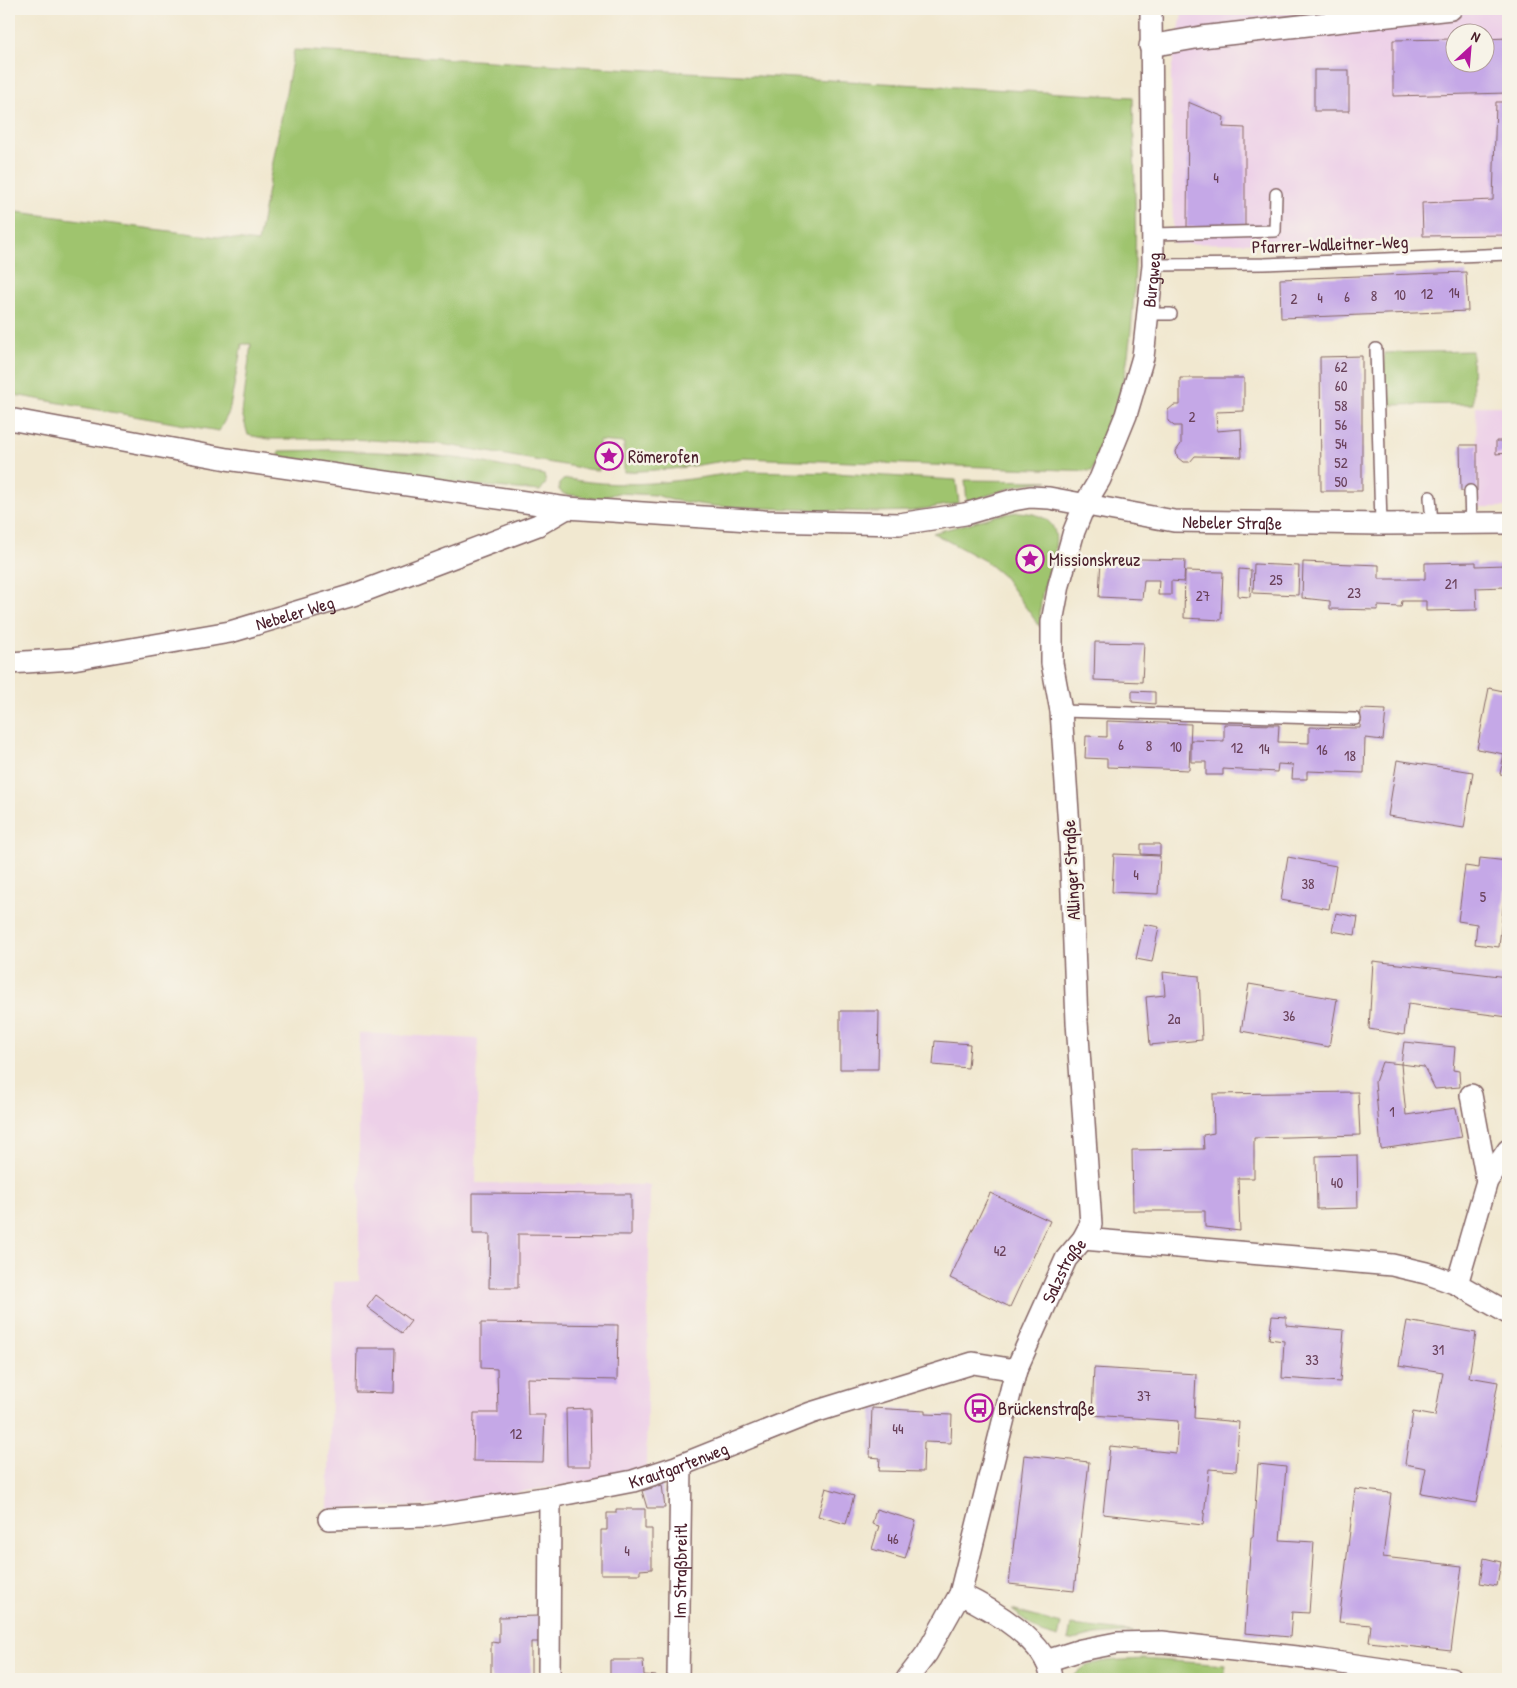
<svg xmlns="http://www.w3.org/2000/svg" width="1517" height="1688" viewBox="0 0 1517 1688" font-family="'Patrick Hand',sans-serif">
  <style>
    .built { fill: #edd0e8; fill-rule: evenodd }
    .green { fill: #9fc46e; stroke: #74724c }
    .building { fill: #c5a8e7 }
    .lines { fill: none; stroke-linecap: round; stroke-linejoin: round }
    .lane-casing { stroke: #846565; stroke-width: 14 }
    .street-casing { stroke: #846565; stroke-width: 24 }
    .lane { stroke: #fff; stroke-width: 11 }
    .street { stroke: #fff; stroke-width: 21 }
    .labels { text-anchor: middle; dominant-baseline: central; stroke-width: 5; stroke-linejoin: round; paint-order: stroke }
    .number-label { font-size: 15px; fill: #69415a }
    .street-label { font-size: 18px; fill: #4a1f2b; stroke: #f7f3e8 }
    .poi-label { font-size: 18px; fill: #4a1f2b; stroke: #f7f3e8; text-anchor: start }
  </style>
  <rect width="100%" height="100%" fill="#f7f3e8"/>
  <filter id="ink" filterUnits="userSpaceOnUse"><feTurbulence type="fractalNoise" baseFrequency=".02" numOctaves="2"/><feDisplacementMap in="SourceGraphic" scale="10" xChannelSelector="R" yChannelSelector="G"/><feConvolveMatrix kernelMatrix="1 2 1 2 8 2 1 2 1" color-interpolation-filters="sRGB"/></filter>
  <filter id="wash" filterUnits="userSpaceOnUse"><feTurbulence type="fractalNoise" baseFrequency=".0096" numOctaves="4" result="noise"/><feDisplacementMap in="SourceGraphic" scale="20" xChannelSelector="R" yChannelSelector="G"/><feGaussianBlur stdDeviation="1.12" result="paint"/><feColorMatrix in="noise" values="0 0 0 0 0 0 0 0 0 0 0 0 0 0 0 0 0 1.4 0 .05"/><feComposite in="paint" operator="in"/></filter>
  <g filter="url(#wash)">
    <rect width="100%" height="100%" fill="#f1e8d0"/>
    <g class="built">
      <path d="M 1183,9 L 1508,9 L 1508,239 L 1173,244 L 1171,72 ZM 1454,32 L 1484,32 L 1484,62 L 1454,62 Z"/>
      <polygon points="1476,406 1508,406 1508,507 1478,507"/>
      <polygon points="359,1033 478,1039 476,1183 650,1185 646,1467 616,1477 427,1506 328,1509 334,1282 359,1281"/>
    </g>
    <g class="green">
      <path d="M 294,50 L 1133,97 C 1134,182 1140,270 1128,355 C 1123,395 1105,433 1092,471 L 743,458 L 672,469 L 624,472 L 624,443 L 599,441 L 599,471 L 441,444 L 351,439 L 268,439 L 248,435 L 242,413 L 251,344 L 242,344 L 229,412 L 219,431 L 9,394 L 9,211 L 258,242 Z"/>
      <polygon points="1472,351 1473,404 1385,405 1384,353"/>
      <polygon points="330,450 423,454 470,460 544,475 546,483 540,491 474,485 279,456 279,451"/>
      <path d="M 746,471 L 834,473 L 956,480 L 959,503 L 912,511 L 875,512 L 713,506 L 671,500 L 656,495 L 618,493 L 597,499 L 564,494 L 559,490 L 559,484 L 563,480 L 568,479 C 633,490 683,480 746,471 Z"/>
      <polygon points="965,480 1048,481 1023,484 967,502"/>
      <path d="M 1018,512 C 1072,515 1055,550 1045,584 C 1040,598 1040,612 1040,627 L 1003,576 L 985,561 L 933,533 L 999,515 Z"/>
      <polygon points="1012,1610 1061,1624 1058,1638 1041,1633"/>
      <polygon points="1071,1625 1133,1632 1096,1635 1068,1641"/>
      <path d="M 1143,1659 L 1226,1665 L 1224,1679 L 1072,1679 C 1086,1657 1119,1661 1143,1659 Z"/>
    </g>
    <g id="blocks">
      <g class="building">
        <polygon points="1508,38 1508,93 1393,96 1393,40 1454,39 1454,62 1484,62 1484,39"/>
        <rect x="1314" y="70" width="35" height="41"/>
        <polygon points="1188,102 1224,117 1223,127 1245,128 1245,227 1187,227"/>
        <polygon points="1496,102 1508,102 1508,235 1423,236 1422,203 1493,200"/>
        <polygon points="1466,272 1468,311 1281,318 1280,279"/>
        <polygon points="1362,356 1362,491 1321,491 1320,357"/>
        <polygon points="1180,378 1244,378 1244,411 1216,412 1217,431 1241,429 1242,457 1195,456 1190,462 1183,462 1177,457 1176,451 1181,444 1181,426 1174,426 1168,421 1168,410 1174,405 1180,405"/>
        <polygon points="1504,413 1508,413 1508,453 1496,454 1496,441 1504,441"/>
        <polygon points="1460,445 1477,445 1477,491 1461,491"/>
        <polygon points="617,446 617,466 602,466 602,447"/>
        <polygon points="1101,558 1185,560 1184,582 1171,581 1171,595 1158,595 1159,580 1144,580 1142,599 1099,597"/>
        <polygon points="1303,562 1379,565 1379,579 1425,579 1425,563 1476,562 1476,566 1504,565 1504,563 1508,563 1508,610 1506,610 1505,587 1476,588 1477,610 1426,611 1426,601 1402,601 1401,607 1378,606 1378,610 1330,609 1330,601 1302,598"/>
        <polygon points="1254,564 1299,566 1298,595 1253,593"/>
        <polygon points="1239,569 1251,570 1250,597 1238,596"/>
        <polygon points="1185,571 1223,572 1221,620 1184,618"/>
        <polygon points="1095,642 1144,643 1142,682 1094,680"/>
        <polygon points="1489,688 1508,692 1508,775 1500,774 1504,754 1477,749"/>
        <polygon points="1132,691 1155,692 1155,704 1132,702"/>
        <polygon points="1361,709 1386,710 1383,740 1365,738 1364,773 1307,771 1307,779 1292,779 1293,765 1278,764 1277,772 1223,769 1223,775 1206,775 1206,762 1191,762 1191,740 1224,741 1224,724 1279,725 1278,742 1309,743 1309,727 1360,728"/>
        <polygon points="1107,721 1191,724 1189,770 1107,767 1107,759 1085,758 1086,736 1107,737"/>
        <polygon points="1397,760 1473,772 1464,828 1388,816"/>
        <polygon points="1141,844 1160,844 1160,855 1141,854"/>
        <polygon points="1114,854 1160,856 1158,894 1112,892"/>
        <polygon points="1288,857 1336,866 1329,909 1281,900"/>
        <polygon points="1480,858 1508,861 1499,947 1475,944 1477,924 1458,921 1465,866 1479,868"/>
        <polygon points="1336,913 1358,917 1355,935 1332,931"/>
        <polygon points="1144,924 1159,927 1152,962 1136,959"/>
        <polygon points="1373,961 1508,977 1508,1017 1408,1004 1404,1035 1369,1029"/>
        <polygon points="1163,972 1199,976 1202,1040 1150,1045 1146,997 1165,995"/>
        <polygon points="1249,984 1337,999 1329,1047 1241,1031"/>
        <polygon points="840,1011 879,1011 878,1069 840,1069"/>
        <polygon points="935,1041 970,1044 968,1068 933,1065"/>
        <polygon points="1404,1042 1455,1047 1453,1070 1459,1071 1460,1087 1435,1089 1424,1067 1401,1064"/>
        <polygon points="1382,1062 1401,1064 1406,1115 1456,1108 1462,1137 1381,1149 1375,1082"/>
        <polygon points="1358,1092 1360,1135 1254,1138 1254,1178 1238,1178 1240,1231 1205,1227 1205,1211 1133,1211 1132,1150 1204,1149 1203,1135 1214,1133 1213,1094"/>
        <polygon points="1357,1155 1358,1208 1317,1209 1316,1156"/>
        <polygon points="473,1193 631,1194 631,1235 518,1234 518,1288 489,1288 490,1234 473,1234"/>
        <polygon points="990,1193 1050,1221 1010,1307 950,1278"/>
        <polygon points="376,1295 411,1321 402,1333 367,1307"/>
        <polygon points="1272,1316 1286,1317 1286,1325 1344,1330 1340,1382 1282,1378 1284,1341 1269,1339"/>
        <polygon points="1407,1321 1476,1333 1469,1377 1498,1382 1476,1503 1421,1493 1426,1468 1405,1464 1413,1412 1435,1416 1443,1372 1399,1365"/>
        <polygon points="481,1323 618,1325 617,1380 527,1378 528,1415 545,1415 543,1462 473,1461 474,1413 498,1413 497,1369 481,1368"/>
        <polygon points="357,1348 395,1348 394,1393 356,1392"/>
        <polygon points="1094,1368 1196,1374 1194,1418 1239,1422 1236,1471 1209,1469 1203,1525 1103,1514 1110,1446 1176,1453 1178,1421 1092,1415"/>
        <polygon points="590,1408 591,1466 567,1466 566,1409"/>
        <polygon points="872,1408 925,1411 925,1414 952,1415 951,1443 924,1442 923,1472 879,1471 880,1458 870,1457"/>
        <polygon points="1507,1428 1508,1428 1508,1447 1504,1446"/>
        <polygon points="1024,1455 1089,1462 1074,1591 1009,1584"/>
        <polygon points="1258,1464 1286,1467 1280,1540 1314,1542 1309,1613 1292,1612 1290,1637 1245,1633 1251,1537 1253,1537"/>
        <polygon points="662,1485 665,1508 647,1508 642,1491"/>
        <polygon points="826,1488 854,1496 846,1524 818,1516"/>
        <polygon points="1355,1489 1391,1493 1383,1557 1462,1566 1451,1651 1369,1642 1371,1625 1339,1622"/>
        <polygon points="616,1509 645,1509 645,1529 652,1529 652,1569 640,1570 640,1574 601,1574 601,1530 607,1530 607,1513 616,1513"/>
        <polygon points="876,1509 916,1521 905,1559 872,1549 879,1526 872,1524"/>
        <polygon points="1484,1558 1501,1562 1497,1586 1480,1583"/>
        <polygon points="540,1616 541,1642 531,1642 531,1679 491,1679 491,1642 499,1643 499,1617"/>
        <polygon points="610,1660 643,1660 644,1675 656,1676 656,1679 610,1679"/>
      </g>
    </g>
  </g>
  <g filter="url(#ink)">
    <use href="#blocks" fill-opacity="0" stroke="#846565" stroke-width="1"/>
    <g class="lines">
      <g class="lane-casing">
        <g id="lane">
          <polyline points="1153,234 1275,231 1276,194"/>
          <polyline points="1153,265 1264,264 1508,254"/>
          <polyline points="1149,314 1171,314"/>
          <polyline points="1376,349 1381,524"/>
          <polyline points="1470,491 1471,524"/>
          <polyline points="1430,497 1432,524"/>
          <polyline points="1061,711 1355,719"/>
        </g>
      </g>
      <g class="street-casing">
        <g id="street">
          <polyline points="1150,46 1201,37 1451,9"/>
          <path id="s1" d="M 9,419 L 227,459 L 567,508 L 764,521 L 899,524 L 965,514 L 1013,500 L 1030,497 L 1049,498 L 1174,521 L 1381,524 L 1508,523"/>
          <path id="s2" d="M 9,663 L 73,659 L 230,632 L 353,595 L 538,525 L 567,508"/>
          <polyline points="1471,1095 1487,1181"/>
          <polyline points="1083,1239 1392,1265 1426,1273 1457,1284 1508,1313"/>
          <polyline points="1457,1284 1487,1181 1508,1150"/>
          <path id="s3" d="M 329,1519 L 427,1516 L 550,1497 L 633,1481 L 676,1467 L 811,1413 L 973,1363 L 1016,1370"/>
          <path d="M 960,1594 C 989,1608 1050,1642 1051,1679"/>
          <polyline points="1046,1661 1081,1650 1117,1643 1162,1642 1314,1659 1451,1679"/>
          <polyline points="549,1679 550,1497"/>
          <path id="s4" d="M 678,1679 L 681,1465"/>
          <path id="s5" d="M 907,1679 L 927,1653 L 960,1594 L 1016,1370 L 1066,1259 L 1083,1239 L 1091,1224 L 1077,1022 L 1070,841 L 1061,711 L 1052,663 L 1052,622 L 1059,585 L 1074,531 L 1085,504 L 1100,479 L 1126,415 L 1143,357 L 1153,265 L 1151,9"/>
        </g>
      </g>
      <use href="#lane" class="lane"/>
      <use href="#street" class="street"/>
    </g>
  </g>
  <defs>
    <g id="sight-ring" transform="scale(1.4375)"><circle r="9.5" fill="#f7f3e8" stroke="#b5179e" stroke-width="1.5"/><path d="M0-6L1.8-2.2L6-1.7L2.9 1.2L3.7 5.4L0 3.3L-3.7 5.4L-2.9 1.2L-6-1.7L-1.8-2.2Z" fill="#b5179e"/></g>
    <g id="bus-ring" transform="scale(1.4375)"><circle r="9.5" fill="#f7f3e8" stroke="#b5179e" stroke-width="1.5"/><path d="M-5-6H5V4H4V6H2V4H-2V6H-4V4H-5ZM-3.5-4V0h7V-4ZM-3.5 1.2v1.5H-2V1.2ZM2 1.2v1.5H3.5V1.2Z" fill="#b5179e"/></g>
  </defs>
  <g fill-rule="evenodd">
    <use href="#sight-ring" x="609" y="456"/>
    <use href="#sight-ring" x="1030" y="559"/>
    <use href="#bus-ring" x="979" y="1408"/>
  </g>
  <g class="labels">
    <g class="number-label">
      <text x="1216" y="177">4</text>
      <text x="1454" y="292">14</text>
      <text x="1427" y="293">12</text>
      <text x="1400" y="294">10</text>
      <text x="1374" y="295">8</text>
      <text x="1347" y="296">6</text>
      <text x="1320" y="297">4</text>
      <text x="1294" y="298">2</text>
      <text x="1341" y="366">62</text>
      <text x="1341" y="385">60</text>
      <text x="1341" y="405">58</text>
      <text x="1192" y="416">2</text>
      <text x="1341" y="424">56</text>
      <text x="1341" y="443">54</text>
      <text x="1341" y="462">52</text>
      <text x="1341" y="481">50</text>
      <text x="1276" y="579">25</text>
      <text x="1451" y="583">21</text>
      <text x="1354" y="592">23</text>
      <text x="1203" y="595">27</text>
      <text x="1121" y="744">6</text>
      <text x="1149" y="745">8</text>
      <text x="1176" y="746">10</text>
      <text x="1237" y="747">12</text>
      <text x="1264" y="748">14</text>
      <text x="1322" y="749">16</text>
      <text x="1350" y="755">18</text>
      <text x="1136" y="874">4</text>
      <text x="1308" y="883">38</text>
      <text x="1483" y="896">5</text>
      <text x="1289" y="1015">36</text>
      <text x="1174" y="1018">2a</text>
      <text x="1392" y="1111">1</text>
      <text x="1337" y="1182">40</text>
      <text x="1000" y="1250">42</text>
      <text x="1438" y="1349">31</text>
      <text x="1312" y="1359">33</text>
      <text x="1144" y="1395">37</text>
      <text x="898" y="1428">44</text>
      <text x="516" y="1433">12</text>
      <text x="893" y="1538">46</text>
      <text x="627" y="1550">4</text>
    </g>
    <g class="street-label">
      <text transform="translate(1330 244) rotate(-2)">Pfarrer-Walleitner-Weg</text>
      <text stroke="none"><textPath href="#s5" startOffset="1459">Burgweg</textPath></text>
      <text stroke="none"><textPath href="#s1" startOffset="1236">Nebeler Straße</textPath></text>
      <text stroke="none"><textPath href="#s2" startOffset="291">Nebeler Weg</textPath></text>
      <text transform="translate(1071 870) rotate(-93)">Allinger Straße</text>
      <text stroke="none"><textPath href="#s5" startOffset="442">Salzstraße</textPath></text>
      <text stroke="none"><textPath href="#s3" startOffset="355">Krautgartenweg</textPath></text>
      <text stroke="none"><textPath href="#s4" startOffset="108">Im Straßbreitl</textPath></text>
    </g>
    <g class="poi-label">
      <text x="628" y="456">Römerofen</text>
      <text x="1049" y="559">Missionskreuz</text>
      <text x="998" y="1408">Brückenstraße</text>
    </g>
  </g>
  <rect width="1517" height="1688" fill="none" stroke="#f7f3e8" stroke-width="30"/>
  <g transform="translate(1470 48) rotate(26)"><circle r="24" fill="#f7f3e8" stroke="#b29e9c"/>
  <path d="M0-4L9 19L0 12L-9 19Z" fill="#b5179e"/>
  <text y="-8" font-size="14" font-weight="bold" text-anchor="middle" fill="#4a1f2b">N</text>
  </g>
</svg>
